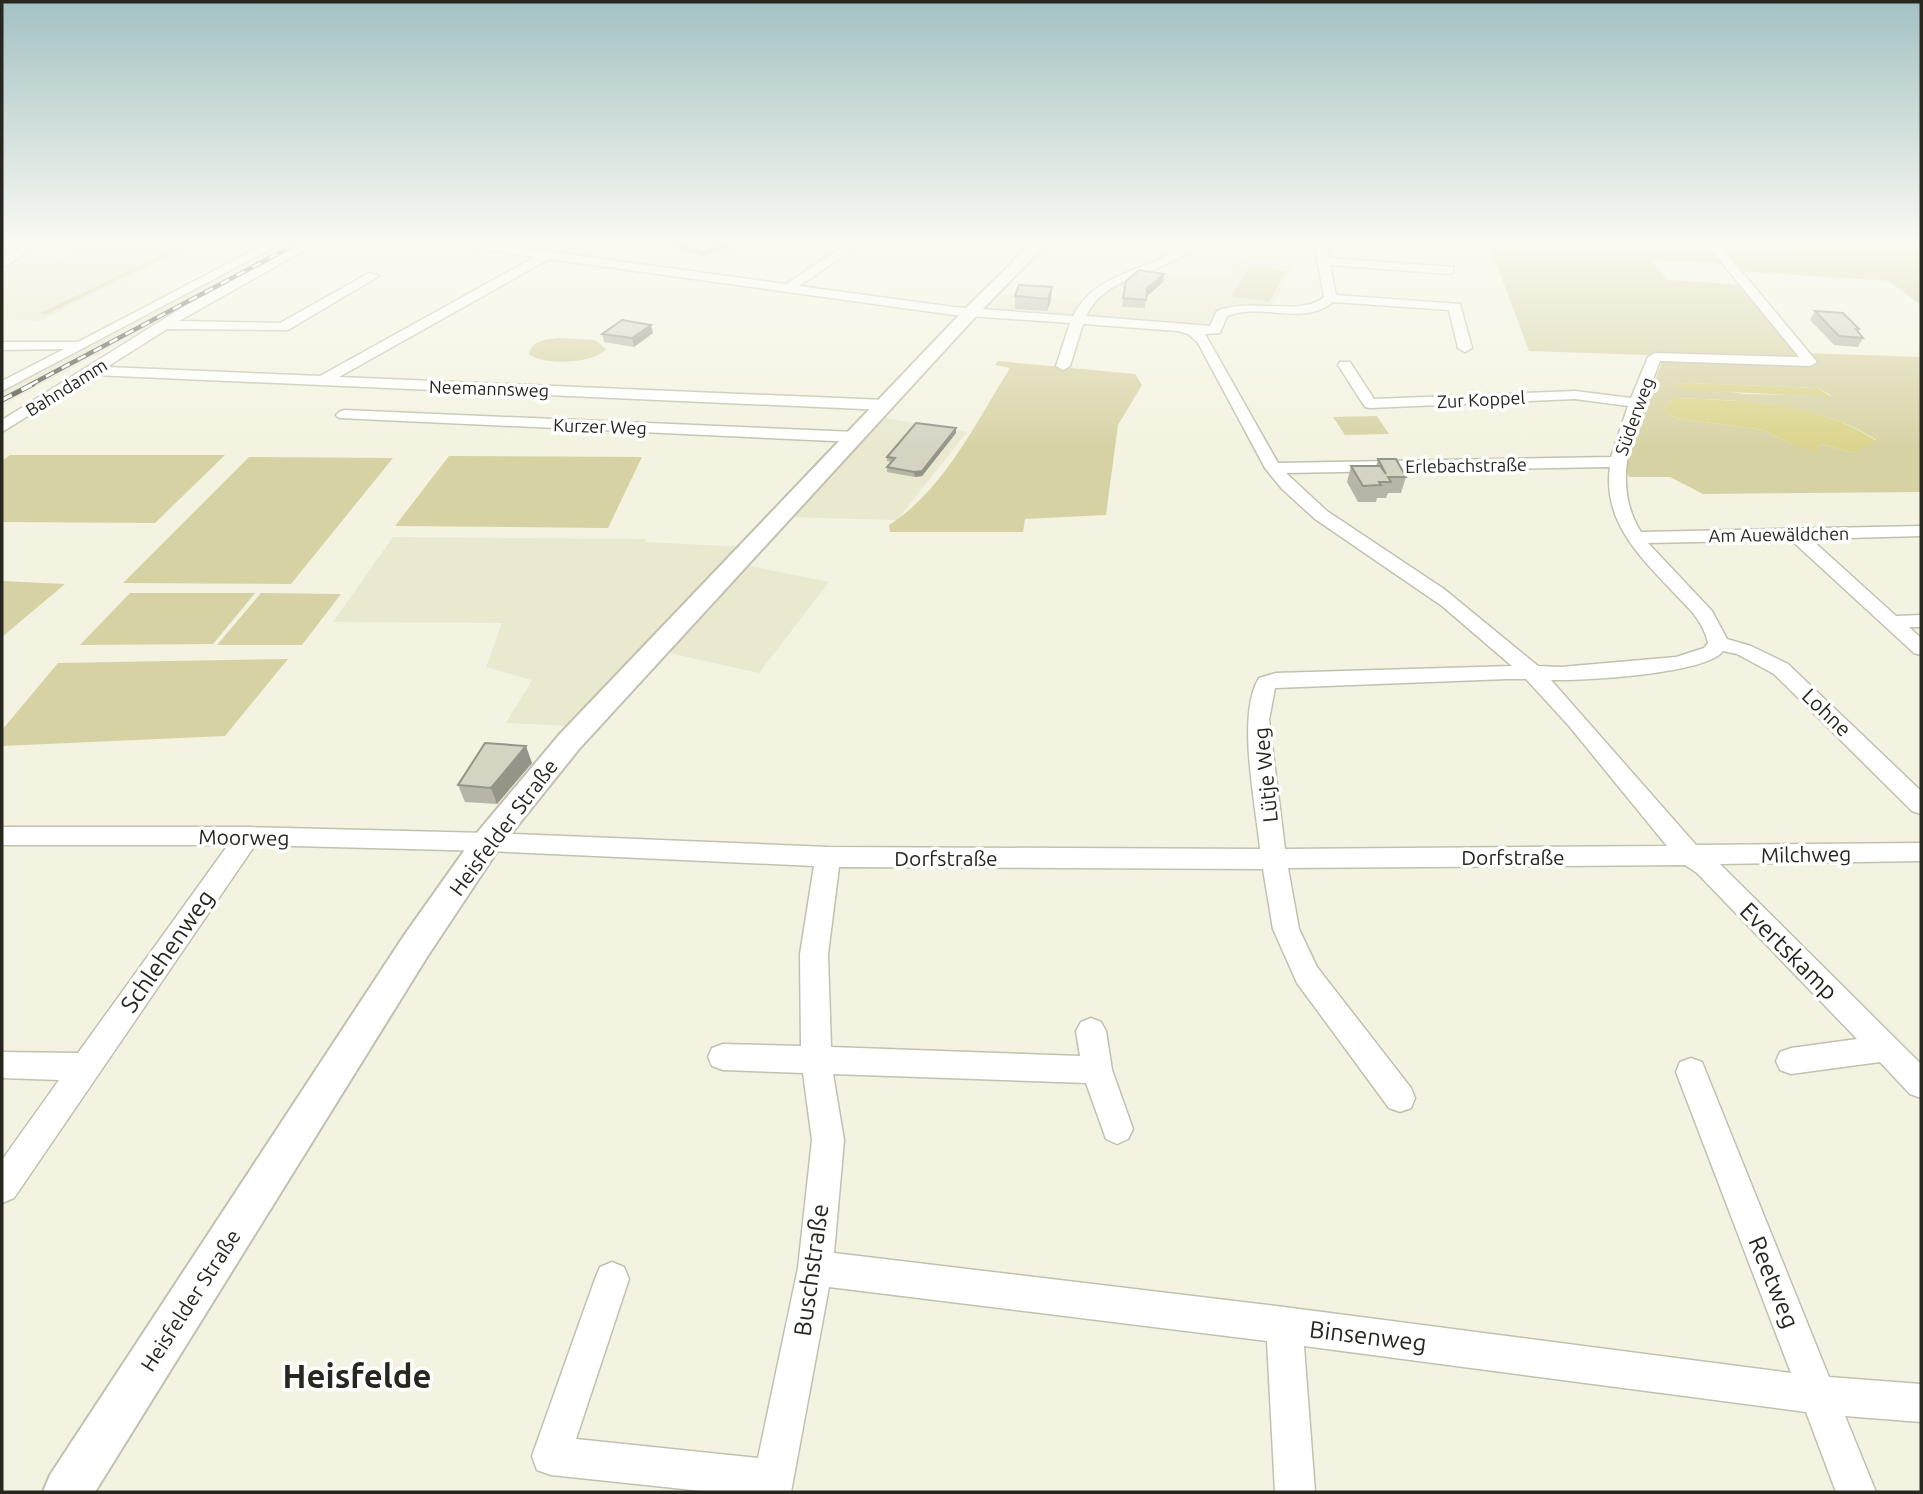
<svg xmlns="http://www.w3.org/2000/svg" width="1923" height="1494" viewBox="0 0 1923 1494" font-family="Ubuntu,sans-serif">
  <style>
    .built { fill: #eae8cf }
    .green { fill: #d7d2a4; fill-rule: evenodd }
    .water { fill: #dbd48b }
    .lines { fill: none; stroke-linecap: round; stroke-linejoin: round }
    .minor-casing { stroke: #c2c1af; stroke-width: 3 }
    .major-casing { stroke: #c2c1af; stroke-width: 4 }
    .minor { fill: #fff; fill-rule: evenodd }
    .major { fill: #fff; fill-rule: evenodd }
    .rail-far1-casing { stroke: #504f46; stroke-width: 4.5 }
    .rail-casing { stroke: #504f46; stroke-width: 5 }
    .rail-far1 { stroke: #fff; stroke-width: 2.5; stroke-dasharray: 9; stroke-linecap: butt }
    .rail { stroke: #fff; stroke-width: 3.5; stroke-dasharray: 11; stroke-linecap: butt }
    .wall { fill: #b7b5a7 }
    .shaded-wall { fill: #959488 }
    .building { fill: #d5d3c2; stroke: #959488; stroke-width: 2 }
    .labels { text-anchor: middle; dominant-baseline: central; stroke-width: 7; stroke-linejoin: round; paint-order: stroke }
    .far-street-label { font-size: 18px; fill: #272720; stroke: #fff }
    .street-label { font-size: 21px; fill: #272720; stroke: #fff }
    .near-street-label { font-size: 24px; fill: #272720; stroke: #fff }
    .near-district-label { font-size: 33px; font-weight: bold; fill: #272720; stroke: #fff }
  </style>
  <rect width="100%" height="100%" fill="#f4f3e1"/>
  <g class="built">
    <polygon points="285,242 308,242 2,405 2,390"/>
    <polygon points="622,242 766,242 712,261 662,245 648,250"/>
    <polygon points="95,243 194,247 40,321 2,319 2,264 18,257 63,258"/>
    <polygon points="1237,262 1293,266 1272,306 1222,308 1213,316 1209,326 1097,319 1086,313 1096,297 1138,273 1229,279"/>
    <polygon points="1002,295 1081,301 1073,314 1064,315 997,310 994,305"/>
    <polygon points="885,418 967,432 897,520 783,517"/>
    <polygon points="393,537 646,539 646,542 745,547 730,562 829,582 759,673 643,647 567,726 506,723 532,680 486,667 502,623 333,622"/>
  </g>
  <g class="green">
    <polygon points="1488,242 1859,242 1875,250 1878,256 1921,261 1921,305 1889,281 1737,271 1729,264 1651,260 1668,280 1745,285 1801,356 1793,360 1529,351"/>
    <polygon points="172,251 178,251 47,314 40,313"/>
    <polygon points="1250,266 1286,271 1269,302 1231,296"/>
    <path d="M 559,338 L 595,340 L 606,349 C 594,364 543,366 529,354 C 532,340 547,339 559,338 Z"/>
    <path d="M 1804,353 L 1921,357 L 1921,492 L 1703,494 L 1670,477 L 1629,477 L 1622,462 L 1663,360 L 1815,366 ZM 1688,383 L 1818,388 L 1832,396 L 1745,394 L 1675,384 ZM 1673,398 C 1735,399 1824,404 1876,440 L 1853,453 L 1822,444 L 1817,447 L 1791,444 L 1763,430 L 1675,418 L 1664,410 Z"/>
    <path d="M 998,361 L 1135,374 L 1142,385 L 1118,425 L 1106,515 L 1025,519 L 1023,532 L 890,532 L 889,525 C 945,489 976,422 1010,368 L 995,365 Z"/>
    <polygon points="1377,416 1389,434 1345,435 1333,417"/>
    <polygon points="10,455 225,455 155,523 2,522 2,461"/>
    <polygon points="449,456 642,457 608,528 395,526"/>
    <polygon points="249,457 393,458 291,584 123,583"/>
    <polygon points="2,581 65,584 2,637"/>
    <polygon points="130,593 255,593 213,644 80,645"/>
    <polygon points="261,593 341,594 302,645 217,645"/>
    <polygon points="288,659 225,736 2,746 2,730 58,663"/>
  </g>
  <g class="water">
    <polygon points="1859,242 1921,242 1921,261 1883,258"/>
    <polygon points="1688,383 1818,388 1832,397 1687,390 1676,387 1675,384"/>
    <path d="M 1673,398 C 1738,400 1821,402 1876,441 L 1853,453 L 1822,444 L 1817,447 L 1817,452 L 1791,444 L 1763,430 L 1675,418 L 1664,410 Z"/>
  </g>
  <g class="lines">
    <g class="minor-casing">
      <g id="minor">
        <polygon points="29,242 43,242 7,265 2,266 2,259"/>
        <polygon points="269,242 284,242 2,391 2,381 64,349 2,350 2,342 78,342"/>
        <path d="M 305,242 L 319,242 L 179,321 L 280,323 L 369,273 L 379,276 L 288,330 L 167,329 L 107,367 L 320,376 L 535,257 L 454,245 L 448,242 L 479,242 L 786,284 L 850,242 L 864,242 L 799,286 L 954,307 L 1073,316 C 1092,278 1130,274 1164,257 C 1177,250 1184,242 1199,242 C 1168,277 1107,271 1086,316 L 1210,326 L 1217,311 C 1252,297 1300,317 1324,297 L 1314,242 L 1326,242 L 1329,258 L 1453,267 L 1453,273 L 1449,274 L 1330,265 L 1336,295 L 1460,304 L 1472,348 L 1465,352 L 1458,348 L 1449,310 L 1333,302 C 1303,327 1261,302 1227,316 L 1220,333 L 1205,334 L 1278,463 L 1611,457 L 1628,406 L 1575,399 L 1370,408 L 1365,407 L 1338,365 L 1340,362 L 1350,362 L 1374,399 L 1575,391 L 1631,398 L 1648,357 L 1655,353 L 1799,357 L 1705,242 L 1717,242 L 1817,362 L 1810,366 L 1660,361 C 1640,415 1606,477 1641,532 L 1921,526 L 1921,536 L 1811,539 L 1896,616 L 1921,615 L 1921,627 L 1909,627 L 1921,638 L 1921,655 L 1914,653 L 1791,540 L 1648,543 L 1712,611 L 1727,639 L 1751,646 L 1788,664 L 1921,791 L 1921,814 L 1912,811 L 1774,674 L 1737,654 L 1723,651 C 1707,674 1582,681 1551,680 L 1696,845 L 1921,843 L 1921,861 L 1720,864 L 1921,1064 L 1921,1098 L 1910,1094 L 1880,1062 L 1791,1074 L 1780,1070 L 1776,1061 L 1780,1052 L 1791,1048 L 1857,1039 L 1697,873 L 1685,865 L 1288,868 L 1299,929 L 1317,967 L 1411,1088 L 1415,1098 L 1411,1108 L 1400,1112 L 1389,1108 L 1297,983 L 1273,929 L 1263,869 L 839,867 L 828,954 L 831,1047 L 1080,1056 L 1076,1031 L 1081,1022 L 1091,1018 L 1101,1022 L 1106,1031 L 1112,1070 L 1133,1129 L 1128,1139 L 1117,1144 L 1106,1139 L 1086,1083 L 833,1074 L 844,1140 L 834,1253 L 1284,1307 L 1791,1373 L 1676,1072 L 1680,1062 L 1691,1058 L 1702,1062 L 1706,1072 L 1829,1377 L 1921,1384 L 1921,1422 L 1845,1416 L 1876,1492 L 1836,1492 L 1806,1412 L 1304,1346 L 1315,1492 L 1275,1492 L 1267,1341 L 829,1287 L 791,1492 L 712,1492 L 551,1475 L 537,1470 L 532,1456 L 595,1279 L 600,1267 L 612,1262 L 624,1267 L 629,1279 L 576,1439 L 758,1458 L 798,1268 L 812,1140 L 803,1073 L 723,1070 L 712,1066 L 708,1057 L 712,1048 L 723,1044 L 801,1046 L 800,954 L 814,866 L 487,851 L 255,845 L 14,1198 L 2,1203 L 2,1160 L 59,1080 L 2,1078 L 2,1052 L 78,1053 L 228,845 L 2,845 L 2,827 L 248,827 L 487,833 L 828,847 L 1260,849 C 1256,805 1236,715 1259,678 L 1276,673 L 1512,666 L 1442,606 L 1315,519 L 1282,489 L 1265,468 L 1198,343 L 1188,334 L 1178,331 L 1083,324 L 1070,366 L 1063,370 L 1056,366 L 1070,323 L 954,315 L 549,259 L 339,377 L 885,400 L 893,405 L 885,410 L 94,375 L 2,432 L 2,420 L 183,307 ZM 1610,467 C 1602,523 1643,560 1678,597 C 1692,611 1704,624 1708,643 L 1704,648 L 1676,657 L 1561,667 L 1538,666 L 1444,589 L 1327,511 L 1286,473 ZM 1507,679 L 1526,679 L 1569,726 L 1667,846 L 1285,849 L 1269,720 L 1275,688 Z"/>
        <polygon points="344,410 856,432 864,437 856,442 339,418 336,415 339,412"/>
      </g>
    </g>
    <g class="major-casing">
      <polygon id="major" points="1033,242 1048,242 977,315 579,749 498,850 427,957 95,1492 43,1492 50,1475 403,937 476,834 559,735 965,309"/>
    </g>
    <use href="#minor" class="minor"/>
    <use href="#major" class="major"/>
    <g class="rail-far1-casing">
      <polyline id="rail-far1" points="30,385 300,242"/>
    </g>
    <g class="rail-casing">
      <polyline id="rail" points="2,400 33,384"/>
    </g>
    <use href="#rail-far1" class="rail-far1"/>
    <use href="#rail" class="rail"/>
  </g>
  <g class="wall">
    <polygon points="659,242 743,242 702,256"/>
    <polygon points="1163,282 1146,297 1145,308 1122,307 1123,298"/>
    <polygon points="1052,287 1051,300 1047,311 1015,309 1015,296"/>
    <polygon points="1815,311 1859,329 1858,332 1863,338 1858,347 1834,345 1810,320"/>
    <polygon points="653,333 634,347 604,342 602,334"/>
    <polygon points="956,433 922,476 915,477 887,472 887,467 891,462 887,461 887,457"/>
    <polygon points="1378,459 1406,477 1401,493 1388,493 1386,498 1377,498 1376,502 1358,502 1347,482 1351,466 1376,466"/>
    <polygon points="532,763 497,804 465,802 458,785"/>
  </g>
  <g class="shaded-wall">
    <polygon points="731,242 743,242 702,256 702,252"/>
    <polygon points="1164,274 1163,282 1146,297 1147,288"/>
    <polygon points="1052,287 1051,300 1047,311 1048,299"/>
    <polygon points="651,325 653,333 634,347 632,338"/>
    <polygon points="956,428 956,433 922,476 915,477 914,472"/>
    <polygon points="526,746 532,763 497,804 491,788"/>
  </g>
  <g class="building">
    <polygon points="670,242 731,242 702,252"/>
    <polygon points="1139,270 1164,274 1147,288 1146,300 1123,298 1126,281"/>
    <polygon points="1019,285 1052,287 1048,299 1015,296"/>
    <polygon points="1815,311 1843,313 1859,329 1856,329 1863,338 1839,336"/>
    <polygon points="622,320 651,325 632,338 602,334"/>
    <polygon points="916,423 956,428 922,471 914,472 887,467 895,458 887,457"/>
    <polygon points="1378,459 1396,459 1406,477 1388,477 1391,482 1379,482 1381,485 1363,486 1351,466 1380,466 1386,474"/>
    <polygon points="485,743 526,746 491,788 458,785"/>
  </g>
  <linearGradient id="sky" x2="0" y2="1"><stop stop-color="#a3c1c3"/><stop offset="0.54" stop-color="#fafaf2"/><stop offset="1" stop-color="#fafaf2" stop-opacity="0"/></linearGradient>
  <rect width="1923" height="451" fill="url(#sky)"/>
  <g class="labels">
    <g class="far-street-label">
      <text transform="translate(66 387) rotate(-32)">Bahndamm</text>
      <text transform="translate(489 388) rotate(2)">Neemannsweg</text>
      <text transform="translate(1481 399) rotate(-3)">Zur Koppel</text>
      <text transform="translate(1634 416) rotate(-70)">Süderweg</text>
      <text transform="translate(600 426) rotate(2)">Kurzer Weg</text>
      <text transform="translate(1466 465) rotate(-1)">Erlebachstraße</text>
      <text transform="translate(1779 534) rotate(-1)">Am Auewäldchen</text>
    </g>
    <g class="street-label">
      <text transform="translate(1827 712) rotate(44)">Lohne</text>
      <text transform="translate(1265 775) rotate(-96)">Lütje Weg</text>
      <text transform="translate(503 827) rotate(-53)">Heisfelder Straße</text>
      <text transform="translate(244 837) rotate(1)">Moorweg</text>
      <text transform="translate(1806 854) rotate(-1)">Milchweg</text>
      <text x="1513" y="857">Dorfstraße</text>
      <text x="946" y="858">Dorfstraße</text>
      <text transform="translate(190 1300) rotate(-57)">Heisfelder Straße</text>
    </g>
    <g class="near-street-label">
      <text transform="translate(167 951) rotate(-55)">Schlehenweg</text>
      <text transform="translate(1789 951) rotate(45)">Evertskamp</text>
      <text transform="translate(811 1270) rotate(-82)">Buschstraße</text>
      <text transform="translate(1774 1282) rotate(68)">Reetweg</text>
      <text transform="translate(1368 1336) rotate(7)">Binsenweg</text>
    </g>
    <g class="near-district-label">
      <text x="357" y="1375">Heisfelde</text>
    </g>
  </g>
  <rect width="1923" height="1494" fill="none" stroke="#272720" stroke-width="7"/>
</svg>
